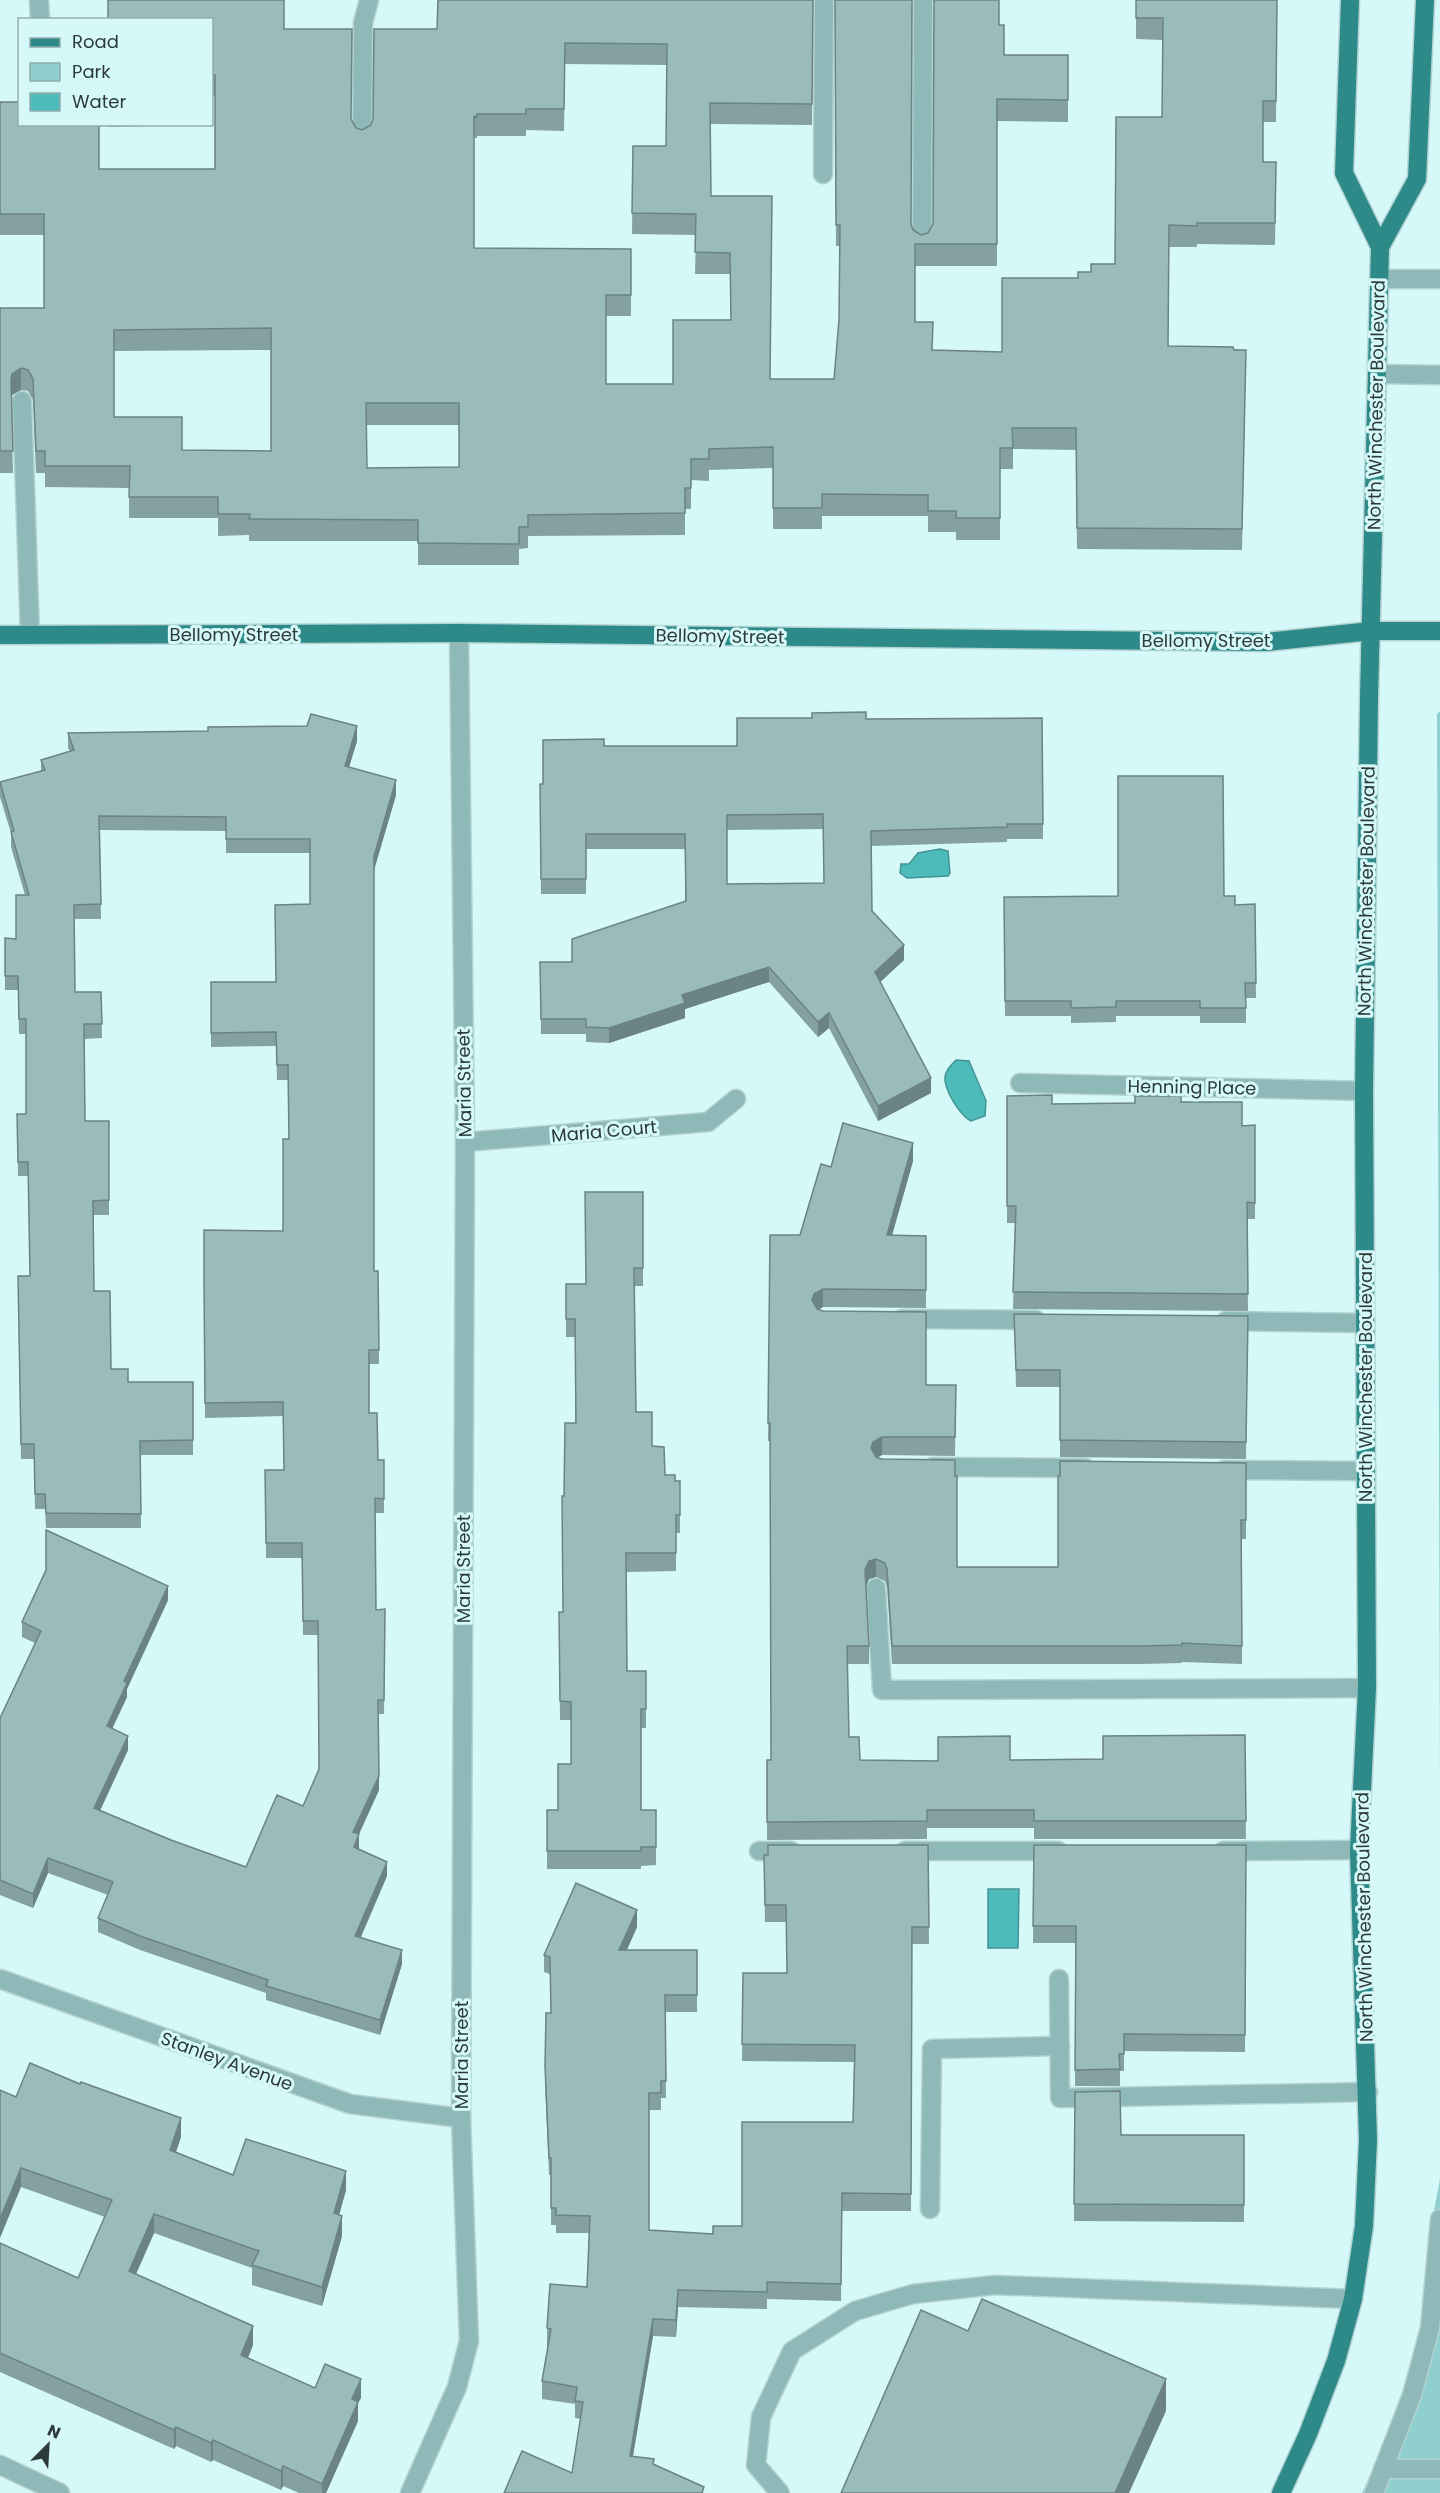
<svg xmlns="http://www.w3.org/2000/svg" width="1440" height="2493" viewBox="0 0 1440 2493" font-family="Poppins,sans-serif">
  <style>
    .green { fill: #8fcfce }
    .water { fill: #4dbbba; stroke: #439494; stroke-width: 1.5 }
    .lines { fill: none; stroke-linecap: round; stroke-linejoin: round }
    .minor-casing { stroke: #b3d3d2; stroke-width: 21 }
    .major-casing { stroke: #b3d3d2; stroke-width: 21 }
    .minor { stroke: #8fb9b8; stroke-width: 18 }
    .major { stroke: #2d8a89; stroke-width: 18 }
    .wall { fill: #84a1a0; fill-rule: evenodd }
    .shaded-wall { fill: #6b8382 }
    .building { fill: #99bbba; stroke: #6b8382; stroke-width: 1.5; fill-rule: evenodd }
    .labels { text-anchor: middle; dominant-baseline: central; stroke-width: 6; stroke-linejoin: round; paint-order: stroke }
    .street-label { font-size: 18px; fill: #2d3a3a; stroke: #d5f9f8 }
  </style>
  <rect width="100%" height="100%" fill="#d5f9f8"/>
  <g class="green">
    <polygon points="1440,711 1440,1801 1437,714"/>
    <polygon points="1440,2179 1440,2493 1362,2493 1398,2414 1428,2304 1433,2216"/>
  </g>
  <g class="water">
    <polygon points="940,849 948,851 950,873 948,876 907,878 900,873 901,864 909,864 918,853"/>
    <path d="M 956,1060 L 969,1061 L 986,1101 L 985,1116 L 971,1121 C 960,1115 947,1094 945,1081 C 944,1072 950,1066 956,1060 Z"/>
    <polygon points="988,1889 1019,1889 1018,1948 988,1948"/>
  </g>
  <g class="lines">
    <g class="minor-casing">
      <g id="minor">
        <polyline points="39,0 40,20"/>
        <polyline points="362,140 363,23 369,0"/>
        <polyline points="823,174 824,0"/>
        <polyline points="922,245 923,0"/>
        <polyline points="1380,279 1440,279"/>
        <polyline points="1378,374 1440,375"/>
        <polyline points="22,401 30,635"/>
        <polyline points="1020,1083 1364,1091"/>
        <polyline points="465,1142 708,1122 736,1099"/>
        <polyline points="902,1319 1036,1320"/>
        <polyline points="1226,1321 1365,1323"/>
        <polyline points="933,1467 1085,1468"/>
        <polyline points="1224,1470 1366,1471"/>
        <polyline points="876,1588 882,1690 1367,1688"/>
        <polyline points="759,1851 791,1851"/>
        <polyline points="905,1851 1058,1851"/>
        <polyline points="1223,1851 1359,1850"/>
        <polyline points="0,1979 350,2104 461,2118"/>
        <polyline points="1059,1979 1060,2098 1368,2092"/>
        <polyline points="930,2209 932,2049 1060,2046"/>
        <polyline points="0,2465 60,2493"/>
        <polyline points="1383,2469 1440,2469"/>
        <polyline points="410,2493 457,2387 469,2341 461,2118 465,1142 459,633"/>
        <polyline points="780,2493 756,2465 761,2417 792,2351 855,2311 913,2294 995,2285 1353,2299"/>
        <polyline points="1374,2493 1412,2395 1430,2328 1440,2219"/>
      </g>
    </g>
    <g class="major-casing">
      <g id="major">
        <polyline points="1380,247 1417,179 1425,0"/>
        <polyline points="0,635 459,633 1266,642 1371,631 1440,631"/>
        <polyline points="1281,2493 1308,2434 1336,2361 1353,2299 1364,2226 1368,2140 1359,1850 1367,1688 1364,1091 1369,697 1380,247 1344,173 1350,0"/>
      </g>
    </g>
    <use href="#minor" class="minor"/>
    <use href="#major" class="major"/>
  </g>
  <g class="wall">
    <path d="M 813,0 L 812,125 L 710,124 L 711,196 L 772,196 L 770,379 L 834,379 L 839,320 L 839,246 L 836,246 L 835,0 L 913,230 L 921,235 L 928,233 L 933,224 L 999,25 L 1004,55 L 1068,55 L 1068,122 L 997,121 L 997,266 L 915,266 L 915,322 L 933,350 L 1002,352 L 1078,278 L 1091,272 L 1115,264 L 1162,117 L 1162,40 L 1136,39 L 1136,0 L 1277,0 L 1276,122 L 1263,122 L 1263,162 L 1276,162 L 1275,245 L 1197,244 L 1197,247 L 1169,247 L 1168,346 L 1246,350 L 1242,550 L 1077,549 L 1076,450 L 1013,449 L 1013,469 L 1000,469 L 1000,540 L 956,540 L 956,532 L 928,532 L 928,516 L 822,516 L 822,529 L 773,529 L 773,468 L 709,470 L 709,481 L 691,480 L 691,509 L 685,509 L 685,535 L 528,536 L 528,548 L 519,549 L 519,565 L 418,565 L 418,541 L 249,541 L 249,535 L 218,536 L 218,518 L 129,518 L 129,488 L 45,487 L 45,473 L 36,473 L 33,400 L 28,391 L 21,390 L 12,395 L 11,399 L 13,473 L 0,473 L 0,308 L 44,308 L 44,235 L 0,235 L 0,102 L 99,169 L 215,169 L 215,96 L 212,96 L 212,20 L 284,29 L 351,119 L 356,128 L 362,130 L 371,125 L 437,29 ZM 565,64 L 667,65 L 666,146 L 633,146 L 632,234 L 696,235 L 695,274 L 730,274 L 731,320 L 673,384 L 606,384 L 606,316 L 631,316 L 631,249 L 474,248 L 474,138 L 477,138 L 477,136 L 526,136 L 526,130 L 564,131 ZM 271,350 L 271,451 L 182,450 L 114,417 L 114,351 ZM 366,425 L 459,425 L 459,467 L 367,468 Z"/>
    <polygon points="108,124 149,124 149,126 108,127"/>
    <path d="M 1042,718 L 1043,839 L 1007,839 L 1007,842 L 871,846 L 872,911 L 904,960 L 880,982 L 931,1093 L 878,1121 L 829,1028 L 818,1037 L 769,982 L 685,1009 L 685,1018 L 609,1043 L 586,1042 L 586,1034 L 541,1034 L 540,962 L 572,962 L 685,901 L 685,849 L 586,849 L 586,894 L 541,894 L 540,784 L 543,784 L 604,746 L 737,746 L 866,719 ZM 823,829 L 824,883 L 727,884 L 727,830 Z"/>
    <polygon points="68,733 357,741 349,767 396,795 374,870 374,1271 378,1271 379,1364 369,1364 369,1413 378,1460 384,1460 384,1513 375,1513 376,1610 385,1609 384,1714 378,1714 379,1790 359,1834 359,1849 387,1876 361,1937 402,1964 380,2035 266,2000 266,1993 140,1950 98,1932 98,1918 108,1895 48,1873 33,1908 0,1895 0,1718 35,1643 22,1637 22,1622 168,1600 127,1689 127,1697 112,1728 128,1750 100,1811 171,1840 246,1867 303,1806 319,1769 318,1635 303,1635 302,1558 266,1558 265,1470 284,1470 283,1416 205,1418 204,1298 283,1231 289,1139 288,1080 277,1080 276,1046 211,1047 211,982 276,982 310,904 310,853 226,853 226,831 100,830 101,919 74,919 75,992 101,992 102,1038 85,1039 85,1121 109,1121 109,1215 94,1215 94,1291 111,1369 128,1382 193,1382 193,1455 141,1455 141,1528 46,1528 45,1509 35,1509 34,1459 21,1459 18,1276 30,1276 28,1176 18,1176 17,1114 26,1114 26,1034 19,1034 18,990 5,990 5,938 16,939 25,895 11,847 11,833 0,797 0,782 41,771 41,760 70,751 68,748"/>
    <polygon points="1224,896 1235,905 1255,904 1256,998 1246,998 1246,1023 1200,1023 1200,1016 1116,1016 1116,1022 1071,1023 1071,1016 1005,1016 1004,897"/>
    <polygon points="1007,1096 1052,1104 1181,1102 1242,1126 1255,1125 1255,1219 1247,1219 1248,1311 1013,1309 1015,1223 1007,1223"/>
    <polygon points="913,1161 892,1235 926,1236 926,1308 823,1307 818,1310 926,1385 956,1385 955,1456 882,1455 877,1457 955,1476 957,1567 1058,1567 1246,1463 1246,1539 1242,1539 1242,1664 1182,1662 1182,1663 1141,1664 892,1664 887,1587 885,1581 876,1577 869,1579 866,1586 869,1646 869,1664 847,1664 849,1737 860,1760 938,1761 1103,1759 1103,1736 1245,1735 1246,1839 1034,1839 1034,1828 927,1828 927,1839 767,1840 767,1760 771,1760 770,1441 768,1441 770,1235 800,1235 831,1167"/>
    <polygon points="643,1192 643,1286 634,1286 636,1412 665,1475 675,1481 680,1515 680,1533 676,1533 676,1571 626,1572 627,1671 646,1671 646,1728 641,1728 641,1810 656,1810 656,1865 641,1866 641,1869 547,1869 547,1810 558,1810 571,1764 571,1720 560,1720 559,1612 563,1612 564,1496 575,1423 575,1337 566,1337 566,1284 586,1284"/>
    <polygon points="1014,1314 1248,1316 1246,1459 1060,1457 1060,1387 1016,1387"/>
    <polygon points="928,1845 929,1944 912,1944 911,2211 842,2211 841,2301 767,2299 767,2309 678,2307 676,2337 653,2336 633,2456 654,2465 704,2493 572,2473 581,2419 575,2418 575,2404 542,2399 542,2381 548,2346 547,2346 547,2328 587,2287 589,2233 556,2233 556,2225 551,2225 551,2175 549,2175 545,2083 546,2013 551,2013 550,1974 544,1972 544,1955 637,1927 627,1950 697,1950 697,2012 665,2012 666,2098 661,2098 661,2110 649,2110 649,2230 713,2234 742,2226 853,2122 854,2062 742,2061 743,1973 787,1973 786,1922 765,1922 764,1855"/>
    <polygon points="1034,1845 1246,1845 1245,2052 1124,2051 1124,2071 1120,2071 1120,2086 1075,2086 1076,1943 1033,1943"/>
    <polygon points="1075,2092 1121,2135 1244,2135 1244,2222 1074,2221"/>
    <polygon points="16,2097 181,2137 176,2152 233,2175 346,2190 339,2215 342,2236 322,2306 252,2285 252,2268 154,2233 136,2274 253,2345 248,2358 315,2388 361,2398 358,2403 358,2421 326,2493 299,2493 283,2486 281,2490 213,2460 211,2462 176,2446 174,2449 0,2372 0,2243 78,2278 105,2217 21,2187"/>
  </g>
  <g class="shaded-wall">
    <polygon points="21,368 21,390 12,395 11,401 11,380 12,374"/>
    <polygon points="357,726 357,741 345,780 345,766"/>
    <polygon points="396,780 396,795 374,870 374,856"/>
    <polygon points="904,945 904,960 875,987 875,972"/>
    <polygon points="769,967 769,982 685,1009 685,1018 609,1043 609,1028 682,995"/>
    <polygon points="829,1013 829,1028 818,1037 818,1022"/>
    <polygon points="931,1078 931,1093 878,1121 878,1106"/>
    <polygon points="913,1143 913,1161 887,1253 887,1235"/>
    <polygon points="823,1289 823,1307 814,1312 812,1300 814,1294"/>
    <polygon points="882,1437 882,1455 873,1460 871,1448 873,1442"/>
    <polygon points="876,1559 876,1577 869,1579 865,1588 865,1570 869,1561"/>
    <polygon points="168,1586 168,1600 127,1689 127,1697 107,1740 107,1726 124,1681"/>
    <polygon points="128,1736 128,1750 94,1823 94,1808"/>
    <polygon points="379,1776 379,1790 353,1847 353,1832"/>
    <polygon points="359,1834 359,1849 354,1861 354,1847"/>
    <polygon points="48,1858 48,1873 33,1908 33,1894"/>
    <polygon points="387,1862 387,1876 355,1950 355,1936"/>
    <polygon points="637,1910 637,1927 619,1967 619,1950"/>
    <polygon points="402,1950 402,1964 380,2035 380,2020"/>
    <polygon points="181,2118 181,2137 170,2169 170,2150"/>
    <polygon points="21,2168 21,2187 0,2238 0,2219"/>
    <polygon points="346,2171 346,2190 334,2233 334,2213"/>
    <polygon points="154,2214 154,2233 129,2290 129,2271"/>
    <polygon points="342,2216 342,2236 322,2306 322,2287"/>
    <polygon points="678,2290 678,2307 676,2337 676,2320"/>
    <polygon points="653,2319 653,2336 630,2473 630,2456"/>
    <polygon points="253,2326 253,2345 241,2374 241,2355"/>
    <polygon points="361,2379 361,2398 358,2403 358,2421 326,2493 322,2493 322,2484 352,2399"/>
    <polygon points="1166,2379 1166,2411 1129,2493 1115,2493"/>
    <polygon points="176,2427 176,2446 174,2449 174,2430"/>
    <polygon points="213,2440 213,2460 211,2462 211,2443"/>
    <polygon points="283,2466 283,2486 281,2490 281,2471"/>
  </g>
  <g class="building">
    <path d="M 108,0 L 284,0 L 284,29 L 352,29 L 351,119 L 356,128 L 362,130 L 371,125 L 373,119 L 374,29 L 437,29 L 438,0 L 813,0 L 812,104 L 710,103 L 711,196 L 772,196 L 770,379 L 834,379 L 839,320 L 840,225 L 836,225 L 835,0 L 912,0 L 911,224 L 913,230 L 921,235 L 928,233 L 933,224 L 934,0 L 999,0 L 999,25 L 1004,25 L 1004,55 L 1068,55 L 1068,100 L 997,99 L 997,244 L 915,244 L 915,322 L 933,322 L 932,350 L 1002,352 L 1002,278 L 1078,278 L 1078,272 L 1091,272 L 1091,264 L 1115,264 L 1116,117 L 1162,117 L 1163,18 L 1136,18 L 1136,0 L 1277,0 L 1276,101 L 1263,101 L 1263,162 L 1276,162 L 1275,223 L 1197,223 L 1197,226 L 1169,225 L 1168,346 L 1233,347 L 1234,350 L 1246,350 L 1242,529 L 1077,528 L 1076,428 L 1012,428 L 1013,448 L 1000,448 L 1000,518 L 956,518 L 956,511 L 928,511 L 928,495 L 822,494 L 822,508 L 773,508 L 773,447 L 709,449 L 709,459 L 691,459 L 691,488 L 685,488 L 685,513 L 528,515 L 528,527 L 519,527 L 519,544 L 418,543 L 418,520 L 249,519 L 250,514 L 218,514 L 218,497 L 129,497 L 130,466 L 45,466 L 45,451 L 36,451 L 33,379 L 28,370 L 21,368 L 12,374 L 11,380 L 13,451 L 0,451 L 0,308 L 44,308 L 44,214 L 0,214 L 0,102 L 20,102 L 20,124 L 99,124 L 99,169 L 215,169 L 215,75 L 212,75 L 212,20 L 108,20 ZM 565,43 L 667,44 L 666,146 L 633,146 L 632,213 L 696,214 L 695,252 L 730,253 L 731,320 L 673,320 L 673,384 L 606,384 L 606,295 L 631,295 L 631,249 L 474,248 L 474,116 L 477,117 L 477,114 L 526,114 L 526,109 L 564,109 ZM 271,328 L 271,451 L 182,450 L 182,417 L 114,417 L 114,330 ZM 366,403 L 459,403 L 459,467 L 367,468 Z"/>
    <path d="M 866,712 L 866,719 L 1042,718 L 1043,824 L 1007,824 L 1007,827 L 871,831 L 872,911 L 904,945 L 875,972 L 931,1078 L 878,1106 L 829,1013 L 818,1022 L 769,967 L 682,995 L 685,1003 L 609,1028 L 586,1027 L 586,1019 L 541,1019 L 540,962 L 572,962 L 572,939 L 686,901 L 685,834 L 586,834 L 586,879 L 541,879 L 540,784 L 543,784 L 543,740 L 604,739 L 604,746 L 737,746 L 737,718 L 812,718 L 812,713 ZM 823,814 L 824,883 L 727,884 L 727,815 Z"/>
    <polygon points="311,714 357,726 345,766 396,780 374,856 374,1271 378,1271 379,1350 369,1350 369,1413 377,1413 378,1460 384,1460 384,1499 375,1498 376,1610 385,1609 384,1700 378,1700 379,1776 353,1832 359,1834 354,1847 387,1862 355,1936 402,1950 380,2020 266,1986 268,1980 140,1936 98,1918 113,1882 48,1858 33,1894 0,1880 0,1718 41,1631 22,1622 46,1570 46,1530 168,1586 124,1681 127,1683 107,1726 128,1736 94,1808 171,1840 246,1867 277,1795 303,1806 319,1769 318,1621 303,1621 302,1543 266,1543 265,1470 284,1470 283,1402 205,1403 204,1283 204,1230 283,1231 283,1139 289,1139 288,1065 277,1065 276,1032 211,1033 211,982 276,982 275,905 310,904 310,839 226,839 226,817 99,816 101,904 74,905 75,992 101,992 102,1024 84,1024 85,1121 109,1121 109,1200 93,1201 94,1291 110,1291 111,1369 128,1369 128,1382 193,1382 193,1440 140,1441 141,1514 46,1513 45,1494 35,1494 34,1444 21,1444 18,1276 30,1276 28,1162 18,1162 17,1114 26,1114 26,1019 19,1019 18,976 5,976 5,938 16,939 16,895 29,895 11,832 14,831 0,782 45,770 41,760 74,750 68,733 208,731 208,727 307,726"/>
    <polygon points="1118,776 1223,776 1224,896 1235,896 1235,905 1255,904 1256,983 1245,983 1246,1008 1200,1008 1200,1001 1116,1001 1116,1007 1071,1008 1071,1001 1005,1001 1004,897 1118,896"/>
    <polygon points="1052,1095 1052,1104 1135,1103 1135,1096 1181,1096 1181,1102 1242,1102 1242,1126 1255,1125 1255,1203 1247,1202 1248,1294 1013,1292 1016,1206 1007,1206 1007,1096"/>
    <polygon points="843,1123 913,1143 887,1235 926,1236 926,1290 823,1289 814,1294 812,1300 817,1309 823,1311 926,1312 926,1385 956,1385 955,1437 882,1437 873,1442 871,1448 876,1457 881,1459 955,1460 955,1476 957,1476 957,1567 1058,1567 1058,1476 1060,1476 1060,1461 1246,1463 1246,1520 1241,1520 1242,1646 1182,1643 1182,1645 1141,1646 892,1646 887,1569 885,1563 876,1559 869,1561 865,1570 869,1646 847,1646 849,1737 859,1737 860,1760 938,1761 938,1737 1010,1736 1010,1760 1103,1759 1103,1736 1245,1735 1246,1821 1034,1821 1034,1810 927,1810 927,1821 767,1822 767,1760 771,1760 770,1423 768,1423 770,1235 800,1235 821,1164 831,1167"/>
    <polygon points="585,1192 643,1192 643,1268 634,1268 636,1412 652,1412 652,1446 664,1447 665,1475 675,1475 675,1481 680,1481 680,1515 676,1515 676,1553 626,1553 627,1671 646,1671 646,1709 641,1709 641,1810 656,1810 656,1847 641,1847 641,1851 547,1851 547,1810 558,1810 558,1764 571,1764 571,1702 560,1701 559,1612 563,1612 562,1496 564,1496 565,1423 576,1423 575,1319 566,1319 566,1284 586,1284"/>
    <polygon points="1014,1314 1248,1316 1246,1442 1060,1440 1060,1370 1016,1370"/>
    <polygon points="768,1845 928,1845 929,1927 912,1927 911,2194 842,2193 841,2284 767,2282 767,2292 678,2290 676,2320 653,2319 630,2456 654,2459 653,2464 704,2487 702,2493 504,2493 522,2451 572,2473 583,2402 575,2401 577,2387 542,2381 551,2329 547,2328 550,2284 587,2287 590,2216 556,2215 556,2208 551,2208 551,2158 549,2158 545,2066 546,2013 551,2013 550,1957 544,1955 576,1883 637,1910 619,1950 697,1950 697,1995 665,1995 666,2081 661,2081 661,2093 649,2093 649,2230 713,2234 713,2226 742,2226 742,2122 853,2122 855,2045 742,2044 743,1973 787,1973 786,1905 765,1905 764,1855 768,1855"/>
    <polygon points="1034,1845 1246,1845 1245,2035 1124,2034 1124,2054 1119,2054 1120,2069 1075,2070 1076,1926 1033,1926"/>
    <polygon points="30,2063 80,2084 81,2082 181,2118 170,2150 233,2175 246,2139 346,2171 334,2213 342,2216 322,2287 252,2265 259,2251 154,2214 129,2271 253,2326 241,2355 315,2388 325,2364 361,2379 352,2399 358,2402 322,2484 283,2466 281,2471 213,2440 211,2443 176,2427 174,2430 0,2353 0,2243 78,2278 112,2200 21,2168 0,2219 0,2090 16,2097"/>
    <polygon points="1120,2091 1121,2135 1244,2135 1244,2205 1074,2204 1075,2092"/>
    <polygon points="982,2299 1166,2379 1115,2493 841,2493 921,2310 968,2331"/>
  </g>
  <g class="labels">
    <g class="street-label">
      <text transform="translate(1376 405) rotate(-89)">North Winchester Boulevard</text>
      <text x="234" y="634">Bellomy Street</text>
      <text transform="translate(720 636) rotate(1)">Bellomy Street</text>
      <text x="1206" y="640">Bellomy Street</text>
      <text transform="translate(1366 891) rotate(-89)">North Winchester Boulevard</text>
      <text transform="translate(464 1083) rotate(-91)">Maria Street</text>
      <text transform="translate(1192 1087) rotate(1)">Henning Place</text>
      <text transform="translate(604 1131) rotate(-5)">Maria Court</text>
      <text transform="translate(1365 1377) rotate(-90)">North Winchester Boulevard</text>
      <text transform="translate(463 1569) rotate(-90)">Maria Street</text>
      <text transform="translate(1364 1917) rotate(-91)">North Winchester Boulevard</text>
      <text transform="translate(461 2055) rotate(-90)">Maria Street</text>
      <text transform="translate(227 2061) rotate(20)">Stanley Avenue</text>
    </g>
  </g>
  <rect x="18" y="18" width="195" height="108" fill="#d5f9f8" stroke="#92adac" stroke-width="1.5"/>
  <rect x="30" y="38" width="30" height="9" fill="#2d8a89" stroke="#92adac" stroke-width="1.5"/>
  <text x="72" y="48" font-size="18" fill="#2d3a3a">Road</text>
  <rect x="30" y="63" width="30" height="18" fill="#8fcfce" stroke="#92adac" stroke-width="1.5"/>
  <text x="72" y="78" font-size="18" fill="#2d3a3a">Park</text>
  <rect x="30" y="93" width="30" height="18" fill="#4dbbba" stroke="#92adac" stroke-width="1.5"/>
  <text x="72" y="108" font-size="18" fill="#2d3a3a">Water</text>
  <g transform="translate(48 2445) rotate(24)" stroke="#d5f9f8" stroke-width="4.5" paint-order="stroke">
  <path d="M0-4.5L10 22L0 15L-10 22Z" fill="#2d3a3a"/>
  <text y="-9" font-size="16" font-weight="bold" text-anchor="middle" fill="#2d3a3a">N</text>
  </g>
</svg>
